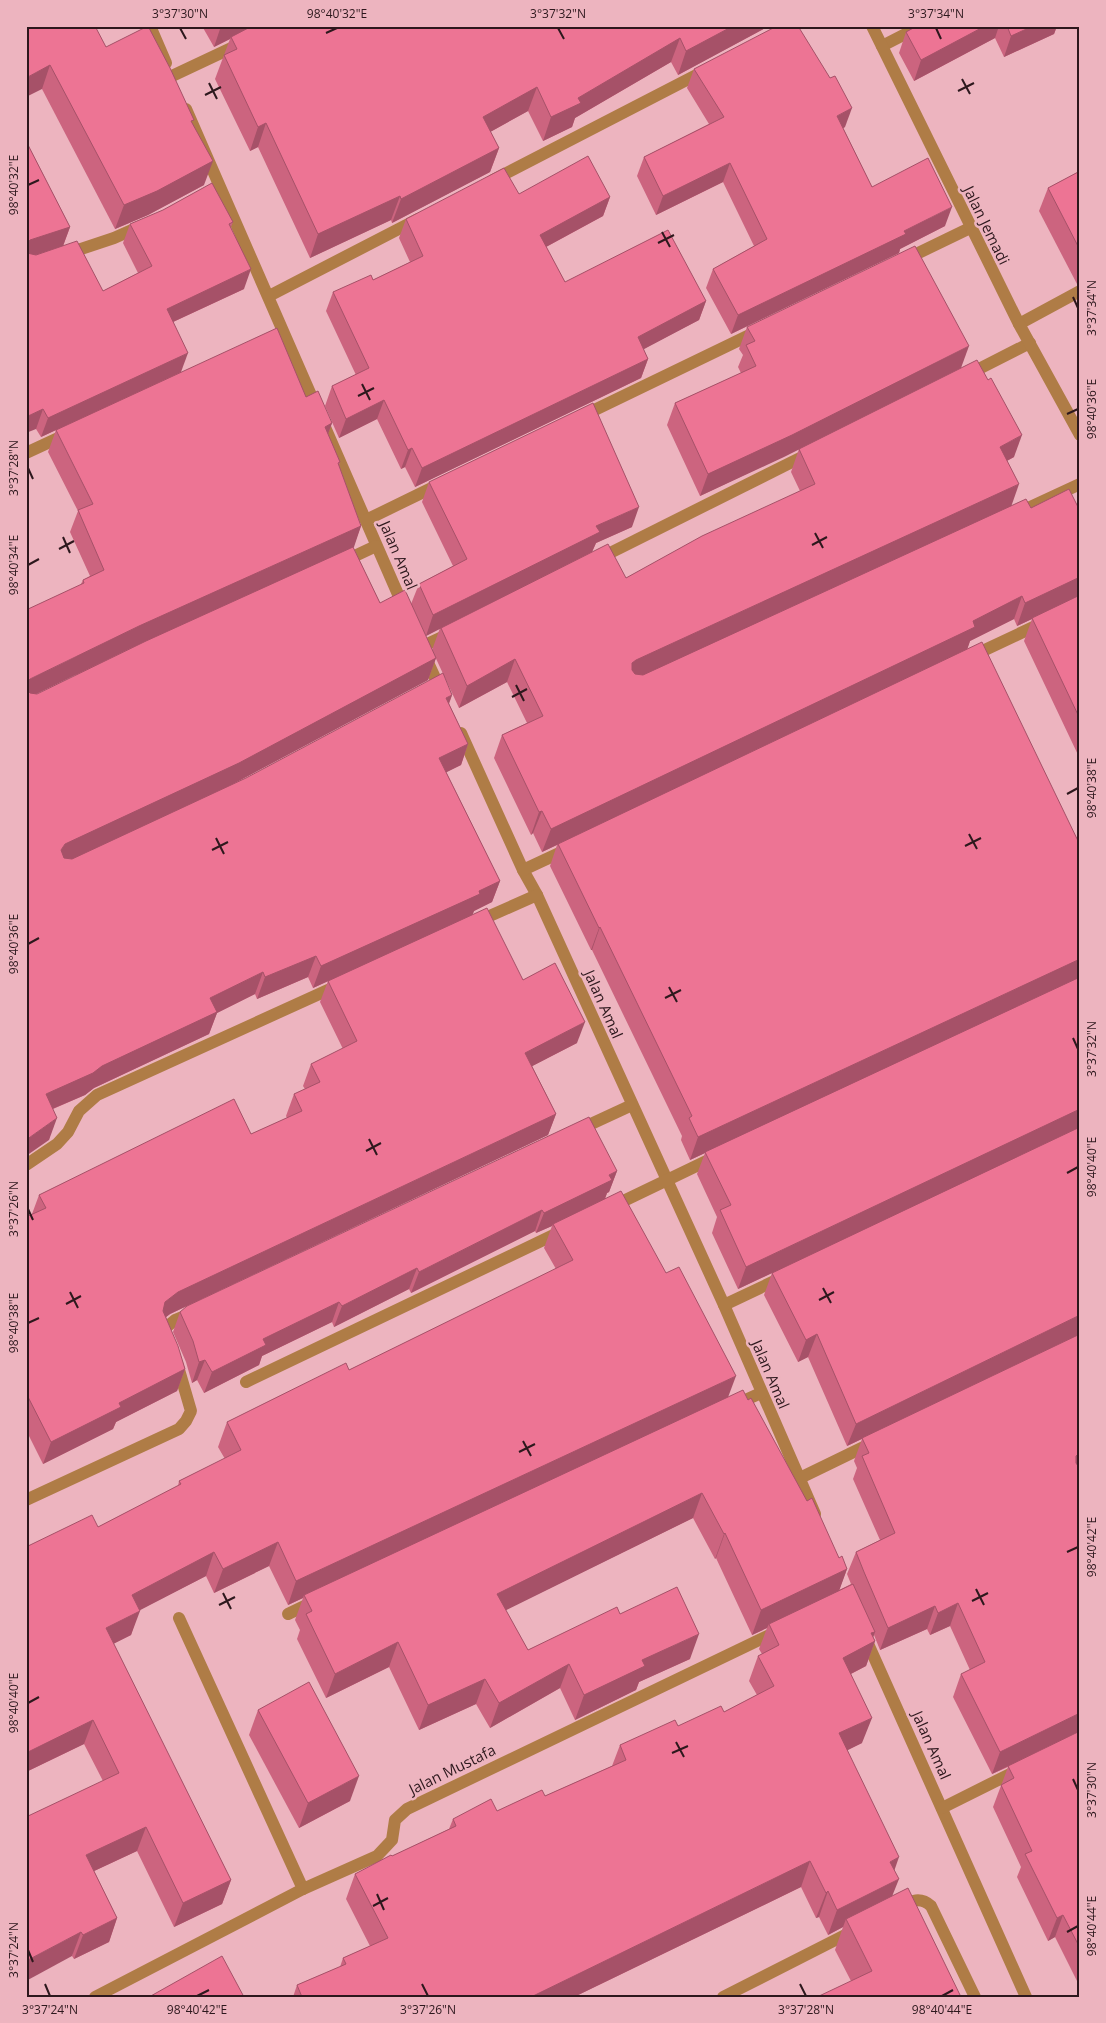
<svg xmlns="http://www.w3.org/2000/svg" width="1106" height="2023" viewBox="0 0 1106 2023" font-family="'Open Sans',sans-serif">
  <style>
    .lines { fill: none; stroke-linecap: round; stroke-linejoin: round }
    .minor { stroke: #af7c46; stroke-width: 12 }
    .tertiary { stroke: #af7c46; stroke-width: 12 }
    .wall { fill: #cc647f }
    .shaded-wall { fill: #a65168 }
    .building { fill: #ed7494; stroke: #a65168 }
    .ticks { fill: none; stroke: #2d181d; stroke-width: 2 }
    .labels { text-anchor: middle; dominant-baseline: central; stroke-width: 5; stroke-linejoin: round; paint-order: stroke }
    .street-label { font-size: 15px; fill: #2d181d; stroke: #edb4bf }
    .neatline { fill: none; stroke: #2d181d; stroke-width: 2 }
    .ticks-label { font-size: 12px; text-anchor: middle; fill: #2d181d }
  </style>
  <rect width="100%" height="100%" fill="#edb4bf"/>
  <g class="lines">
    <g class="minor">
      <polyline points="150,26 166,63"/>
      <polyline points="882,46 921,26"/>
      <polyline points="172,76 240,44"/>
      <polyline points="186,109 404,608"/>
      <polyline points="493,180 706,70"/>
      <polyline points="66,254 114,238 141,226"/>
      <polyline points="904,260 970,228"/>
      <polyline points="269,296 418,219"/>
      <polyline points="1019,324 1080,291"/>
      <polyline points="967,375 1030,343"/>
      <polyline points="580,417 758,331"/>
      <polyline points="26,453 67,434"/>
      <polyline points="1015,514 1080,484"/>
      <polyline points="366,520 440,484"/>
      <polyline points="598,559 808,454"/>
      <polyline points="342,562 376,546"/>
      <polyline points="421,647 451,633"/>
      <polyline points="425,656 442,693"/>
      <polyline points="972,656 1042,623"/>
      <polyline points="461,733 523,870 537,895 724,1305 815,1514"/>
      <polyline points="523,870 568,849"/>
      <polyline points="476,922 537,895"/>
      <polyline points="578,1130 632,1105"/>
      <polyline points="26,1165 57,1144 68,1132 79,1111 97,1095 339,985"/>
      <polyline points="611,1207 715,1157"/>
      <polyline points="724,1305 783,1277"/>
      <polyline points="166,1338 163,1330 175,1320 192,1313"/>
      <polyline points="246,1382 562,1231"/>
      <polyline points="732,1406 761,1393"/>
      <polyline points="800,1478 872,1443"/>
      <polyline points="26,1500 179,1429 186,1421 191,1411 177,1363"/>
      <polyline points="288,1614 313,1602"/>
      <polyline points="179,1618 303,1889"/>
      <polyline points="865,1637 1026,1997"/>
      <polyline points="942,1808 1018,1770"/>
      <path d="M 899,1907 C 911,1901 920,1896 931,1906 L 975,1997"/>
      <polyline points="95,1997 303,1889 377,1856 392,1840 395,1820 407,1809 778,1631"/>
      <polyline points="723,1997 855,1930"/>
    </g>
    <polyline class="tertiary" points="872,26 1019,324 1080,435"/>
  </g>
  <g class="wall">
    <polygon points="26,26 106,47 192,124 204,185 148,215 115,229 42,89"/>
    <polygon points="202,26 769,26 678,75 671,62 575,118 572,127 543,141 528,111 490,132 499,148 490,172 392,223 391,220 310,258 258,147 250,151 215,79 230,39 214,47"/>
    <polygon points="917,26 1057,26 1054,34 1004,57 995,38 914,81 899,53 906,32"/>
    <polygon points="694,69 845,127 843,128 872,187 945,226 900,249 899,253 731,334 706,288 713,269 754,246 723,182 656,215 637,176 644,157 709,124 687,88"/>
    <polygon points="26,141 70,227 63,246 103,291 138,273 123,243 130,224 233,222 231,227 244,289 173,322 181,372 306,397 332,423 328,434 340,462 339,466 361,526 353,547 380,603 436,658 428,680 233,784 452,695 449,704 468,744 461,765 446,772 500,881 492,902 474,911 472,915 523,980 577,1043 532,1066 556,1114 548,1135 170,1314 166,1317 185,1369 177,1391 116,1422 113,1429 43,1464 26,1430 26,1217 32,1214 39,1195 251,1134 287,1118 286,1116 294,1094 305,1089 303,1086 311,1064 343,1049 320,1002 328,981 313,988 308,977 257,999 255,994 217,1013 209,1034 94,1088 85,1095 53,1109 49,1140 81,584 83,580 90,576 70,532 78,511 48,452 56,430 41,437 36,429"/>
    <polygon points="1080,171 1080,284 1077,284 1039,211 1048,188"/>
    <polygon points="519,194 610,197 603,216 546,247 565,282 706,301 699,320 643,349 648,359 641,378 415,487 405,467 401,469 377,419 339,438 325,406 332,386 356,375 326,311 333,292 373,280 410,262 399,238 406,219"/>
    <polygon points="747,327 961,368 1014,457 1007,461 1011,506 1031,508 1080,511 1080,759 1024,641 1032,619 1017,626 1014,619 970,641 967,649 1080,845 1080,1987 1055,1937 1048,1941 1017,1877 1021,1867 993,1807 1008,1767 992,1774 953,1697 961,1674 970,1670 950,1626 930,1635 927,1629 880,1650 874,1635 873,1637 875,1641 866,1666 851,1674 862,1743 847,1750 894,1870 892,1896 961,1997 851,1981 835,1950 843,1927 828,1935 819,1917 816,1918 801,1887 574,1997 293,1997 297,1985 340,1967 343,1958 370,1946 346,1899 355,1874 449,1829 453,1819 497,1811 545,1796 612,1766 620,1745 724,1712 757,1695 749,1681 758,1656 762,1654 759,1649 767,1628 752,1635 716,1558 715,1559 693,1518 505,1610 528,1650 620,1614 690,1659 639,1682 636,1690 575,1720 560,1688 490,1728 476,1704 419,1730 389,1667 326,1698 297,1639 300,1630 295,1620 303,1598 288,1605 269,1566 214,1593 206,1576 139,1610 131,1635 113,1644 231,1880 222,1904 174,1927 137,1851 94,1871 117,1918 109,1942 74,1959 72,1956 103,1781 84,1744 26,1772 26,1547 98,1527 178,1486 179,1481 225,1459 218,1447 227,1422 349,1370 556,1269 544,1248 552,1226 536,1233 535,1231 411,1293 409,1289 334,1327 332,1322 262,1356 259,1365 204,1393 197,1380 192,1383 186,1362 173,1332 180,1312 617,1171 609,1192 607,1193 605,1199 728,1397 748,1400 839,1558 847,1569 839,1590 851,1584 847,1574 856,1552 880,1540 853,1479 857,1468 854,1461 862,1439 847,1446 808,1357 798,1362 764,1295 772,1273 738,1289 712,1233 717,1217 697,1174 705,1153 690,1160 681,1140 682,1136 592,950 591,950 550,866 557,845 542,852 533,833 531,835 494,758 502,735 527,723 507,682 459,708 432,650 440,628 426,636 411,604 419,584 453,566 422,502 429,482 632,527 596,543 592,552 626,578 800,491 791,472 799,449 700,496 667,425 675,403 741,373 738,367 743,355 739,349"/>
    <polygon points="258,1710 350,1801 299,1828 249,1735"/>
  </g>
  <g class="shaded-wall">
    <polygon points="221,26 257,26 231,37 230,39 214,47"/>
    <polygon points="733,26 769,26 678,75 686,51"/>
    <polygon points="985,26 999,26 995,38 914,81 921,60"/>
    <polygon points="1033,26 1057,26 1054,34 1004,57 1011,36"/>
    <polygon points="680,38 671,62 575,118 572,127 543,141 551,117 578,98"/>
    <polygon points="50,65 42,89 26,97 26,78"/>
    <polygon points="537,87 528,111 474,141 483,117"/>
    <polygon points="852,108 845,127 830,135 837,116"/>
    <polygon points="266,123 258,147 250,151 258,127"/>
    <polygon points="499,148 490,172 392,223 401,199"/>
    <polygon points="213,161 204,185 148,215 115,229 124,205"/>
    <polygon points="730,163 723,182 656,215 663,196"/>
    <polygon points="400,196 391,220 310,258 318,234"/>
    <polygon points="610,197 603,216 533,254 540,235"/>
    <polygon points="952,207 945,226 900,249 899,253 731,334 738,315"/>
    <polygon points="70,227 63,246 26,258 26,245 30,240"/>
    <polygon points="251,269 244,289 160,328 167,309"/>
    <polygon points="1080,276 1080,284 1077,284"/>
    <polygon points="706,301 699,320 631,356 638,337"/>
    <polygon points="969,346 961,368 784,457 700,496 708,474"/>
    <polygon points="188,353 181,372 41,437 48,418"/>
    <polygon points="648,359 641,378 415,487 422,468"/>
    <polygon points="384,400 377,419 339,438 346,419"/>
    <polygon points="43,409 36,429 26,433 26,417"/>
    <polygon points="332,423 324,445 325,427"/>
    <polygon points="1022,435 1014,457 991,469 1000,447"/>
    <polygon points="412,448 405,467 401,469 408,450"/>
    <polygon points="1019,484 1011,507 628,683 632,663 636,660"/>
    <polygon points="639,507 632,527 596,543 592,552 426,636 433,615 596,526"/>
    <polygon points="361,526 354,547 131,648 26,699 27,682 30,679 139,626"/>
    <polygon points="1080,577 1080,597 1077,598 1017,626 1025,603"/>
    <polygon points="1022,596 1014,619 970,641 967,650 542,852 551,829"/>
    <polygon points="436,658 428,680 231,785 58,866 61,850 65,844"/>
    <polygon points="515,659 507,682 459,708 467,686"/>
    <polygon points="452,695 444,716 446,698"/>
    <polygon points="468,744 461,765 431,780 439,758"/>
    <polygon points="542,811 533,833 531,835 539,812"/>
    <polygon points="500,881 492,902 474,911 472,916 313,988 321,966"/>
    <polygon points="600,927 592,950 591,950 599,928"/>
    <polygon points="316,956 308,977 257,999 265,977"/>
    <polygon points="1080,959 1080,979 1077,980 690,1160 698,1137"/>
    <polygon points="263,972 255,994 217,1013 209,1034 94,1088 85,1095 38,1115 46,1094 102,1066 210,998"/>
    <polygon points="585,1022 577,1043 517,1074 525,1053"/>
    <polygon points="1080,1109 1080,1129 1077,1130 738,1289 746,1267"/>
    <polygon points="556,1114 548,1135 170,1314 157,1324 165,1302 178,1292"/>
    <polygon points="57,1118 49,1140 26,1156 26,1140"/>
    <polygon points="617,1171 609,1192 607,1193 604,1201 553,1224 552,1226 536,1233 544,1213"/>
    <polygon points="542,1210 535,1231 411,1293 419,1272"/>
    <polygon points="417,1268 409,1289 334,1327 342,1306"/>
    <polygon points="339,1302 332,1322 262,1356 259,1365 204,1393 212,1372 263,1339"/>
    <polygon points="1080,1315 1080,1335 1076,1336 847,1446 856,1424"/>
    <polygon points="817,1334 808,1357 798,1362 806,1340"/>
    <polygon points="205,1360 197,1380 192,1383 199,1362"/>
    <polygon points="185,1369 177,1391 116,1422 113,1429 43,1464 51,1442 119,1403"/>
    <polygon points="736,1376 727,1400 304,1595 303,1598 288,1605 296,1581"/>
    <polygon points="1080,1452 1080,1472 1072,1475 1076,1456"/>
    <polygon points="702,1493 693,1518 488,1619 497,1594"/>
    <polygon points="725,1533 716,1558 715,1559 724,1534"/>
    <polygon points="278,1542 269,1566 214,1593 223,1569"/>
    <polygon points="214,1552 206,1576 123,1619 132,1595"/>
    <polygon points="847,1569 838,1594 769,1624 767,1628 752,1635 761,1610"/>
    <polygon points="958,1603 950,1626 930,1635 938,1613"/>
    <polygon points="935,1606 927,1629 880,1650 888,1628"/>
    <polygon points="140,1611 131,1635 97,1652 106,1628"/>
    <polygon points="875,1632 871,1643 875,1641 866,1666 833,1683 843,1658 871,1633"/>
    <polygon points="699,1634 690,1659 639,1682 636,1690 575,1720 584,1695 642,1660"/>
    <polygon points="398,1642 389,1667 326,1698 335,1674"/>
    <polygon points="569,1664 560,1688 490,1728 499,1703"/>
    <polygon points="485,1679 476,1704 419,1730 428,1705"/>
    <polygon points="1080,1713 1080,1733 1076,1733 992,1774 1000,1752"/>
    <polygon points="872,1718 862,1743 830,1759 839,1733"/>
    <polygon points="93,1720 84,1744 26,1772 26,1753"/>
    <polygon points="359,1776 350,1801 299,1828 308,1803"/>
    <polygon points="146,1827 137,1851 77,1879 86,1855"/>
    <polygon points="899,1857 890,1883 890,1862"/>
    <polygon points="810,1861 801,1887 574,1997 531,1997"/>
    <polygon points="899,1879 889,1904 846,1919 843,1927 828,1935 837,1910"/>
    <polygon points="231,1880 222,1904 174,1927 183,1903"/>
    <polygon points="828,1891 819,1917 816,1918 826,1893"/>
    <polygon points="1063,1915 1055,1937 1048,1941 1057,1918"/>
    <polygon points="117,1918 109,1942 74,1959 83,1935"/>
    <polygon points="81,1932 72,1956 26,1981 26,1961"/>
  </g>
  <g class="building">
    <polygon points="26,26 95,26 106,47 148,26 170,68 194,120 191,121 213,161 157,191 124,205 50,65 26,78"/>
    <polygon points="252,26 733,26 686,51 680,38 578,98 581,103 551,117 537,87 483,117 499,148 401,199 400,196 318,234 266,123 258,127 224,55 237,49 231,37"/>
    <polygon points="777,26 798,26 830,78 835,76 852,108 837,116 872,187 928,158 952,207 904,231 906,234 738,315 713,269 767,239 730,163 663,196 644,157 724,117 694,69"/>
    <polygon points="917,26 985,26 921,60 906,32"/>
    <polygon points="1007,26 1033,26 1011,36"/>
    <polygon points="26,141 70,227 30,240 26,245"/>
    <polygon points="588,156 610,197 540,235 565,282 668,230 706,301 638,337 648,359 422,468 412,448 408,450 384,400 346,419 332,386 369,368 333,292 371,275 373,280 423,256 406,219 504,168 519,194"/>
    <polygon points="1080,171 1080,250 1048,188"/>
    <polygon points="212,183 233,222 229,224 251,269 167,309 188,353 48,418 43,409 26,417 26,250 27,253 36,255 77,241 103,291 152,266 130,224 163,210"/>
    <polygon points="915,246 969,346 792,435 708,474 675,403 756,366 746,345 755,341 747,327"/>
    <polygon points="277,328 306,397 318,391 332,423 325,427 340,462 338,463 361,526 139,626 30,679 27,682 26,689 30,693 37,694 146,641 353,547 380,603 405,590 436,658 239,763 65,844 61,850 64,858 72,859 246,778 443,673 452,695 446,698 468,744 439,758 500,881 479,891 480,894 321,966 316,956 265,977 263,972 210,998 217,1012 102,1066 93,1073 46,1094 57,1118 26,1140 26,610 84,583 83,580 104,570 78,510 93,504 56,430"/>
    <polygon points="977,360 988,380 991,378 1022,435 1000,447 1019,484 636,660 632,663 632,670 635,674 643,675 1026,499 1031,508 1069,489 1080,511 1080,577 1025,603 1022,596 973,621 975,627 551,829 542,811 539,812 502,735 543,716 515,659 467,686 441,628 608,544 626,578 702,536 815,484 799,449"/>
    <polygon points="593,403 639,507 596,526 600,532 433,615 419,584 467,559 429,482"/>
    <polygon points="1080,595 1080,719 1032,618"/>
    <polygon points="982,642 1080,845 1080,959 698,1137 689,1118 692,1116 600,927 599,928 558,844"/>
    <polygon points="487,908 523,980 555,963 585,1022 525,1053 556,1114 178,1292 165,1302 163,1311 178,1346 185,1369 119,1403 121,1407 51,1442 26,1393 26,1217 46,1208 39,1195 234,1099 251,1134 302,1111 294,1094 320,1082 311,1064 357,1041 328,981"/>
    <polygon points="1080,977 1080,1109 746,1267 720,1210 731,1205 705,1152"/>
    <polygon points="589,1117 617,1171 609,1175 612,1180 544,1213 542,1210 419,1272 417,1268 342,1306 339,1302 263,1339 266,1345 212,1372 205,1360 199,1362 193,1341 180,1312 187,1306"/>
    <polygon points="1080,1127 1080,1315 856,1424 817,1334 806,1340 772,1273"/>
    <polygon points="621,1191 666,1273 679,1267 736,1376 296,1581 278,1542 223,1569 214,1552 132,1595 140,1611 106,1628 231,1880 183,1903 146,1827 86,1855 117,1918 83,1935 81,1932 26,1961 26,1817 119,1773 93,1720 26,1753 26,1547 92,1515 98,1527 181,1484 179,1481 241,1450 227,1422 346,1363 349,1370 573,1260 553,1224"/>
    <polygon points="1080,1334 1080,1452 1076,1456 1076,1463 1080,1469 1080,1713 1000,1752 961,1674 985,1662 958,1603 938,1613 935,1606 888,1628 864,1572 856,1552 895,1533 862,1456 869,1453 862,1438"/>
    <polygon points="743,1390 748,1400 751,1398 807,1501 812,1498 839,1558 842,1556 847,1569 761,1610 725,1533 724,1534 702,1493 497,1594 528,1650 617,1607 620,1614 677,1587 699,1634 642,1660 645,1666 584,1695 569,1664 499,1703 485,1679 428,1705 398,1642 335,1674 306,1614 312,1611 304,1595"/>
    <polygon points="853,1584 875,1632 871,1633 875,1641 843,1658 872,1718 839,1733 899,1857 890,1862 899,1879 837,1910 828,1891 826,1893 810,1861 531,1997 302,1997 297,1985 346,1964 343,1958 388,1938 355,1874 391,1855 392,1856 456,1826 453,1819 491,1799 497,1811 542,1790 545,1796 626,1760 620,1745 675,1720 678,1726 721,1706 724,1712 774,1686 758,1656 779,1645 769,1624"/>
    <polygon points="309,1682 359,1776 308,1803 258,1710"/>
    <polygon points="1080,1731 1080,1948 1063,1915 1057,1918 1025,1854 1032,1851 1001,1785 1014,1778 1008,1766"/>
    <polygon points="908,1888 961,1997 817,1997 872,1971 846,1919"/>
    <polygon points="222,1956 244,1997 149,1997"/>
  </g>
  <path class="ticks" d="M 180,28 L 186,39M 558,28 L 564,39M 936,28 L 941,39M 326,33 L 337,28M 962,79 L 970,94M 209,83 L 217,99M 958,91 L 974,83M 205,95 L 221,87M 28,185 L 39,180M 662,232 L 670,247M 658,243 L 674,235M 1073,297 L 1078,308M 362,384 L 370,400M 358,396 L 374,388M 1067,414 L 1078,409M 28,468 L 33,479M 815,533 L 823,548M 63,537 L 70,553M 812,545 L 827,537M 59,549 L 74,541M 28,565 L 39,559M 516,685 L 524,701M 512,697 L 527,689M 1067,794 L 1078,788M 969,834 L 977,849M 216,838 L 224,854M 965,846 L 981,838M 212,850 L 228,842M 28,944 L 39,938M 669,987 L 677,1002M 665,998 L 681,990M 1073,1038 L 1078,1049M 369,1139 L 377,1155M 366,1151 L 381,1143M 1067,1173 L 1078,1167M 28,1209 L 33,1220M 823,1288 L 831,1303M 70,1292 L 78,1308M 819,1300 L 834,1292M 66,1304 L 81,1296M 28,1323 L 39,1318M 523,1441 L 531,1456M 519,1452 L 535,1444M 1067,1552 L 1078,1547M 976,1589 L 984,1605M 223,1593 L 231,1609M 972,1601 L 988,1593M 219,1605 L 235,1597M 28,1703 L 39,1697M 676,1742 L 684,1757M 672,1753 L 688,1746M 1073,1779 L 1078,1790M 377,1894 L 384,1910M 373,1906 L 388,1898M 1067,1932 L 1078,1926M 28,1950 L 33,1962M 45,1984 L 50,1996M 422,1984 L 428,1996M 800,1984 L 806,1996M 197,1996 L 209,1990M 942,1996 L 953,1990"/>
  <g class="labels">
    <g class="street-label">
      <text transform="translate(987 225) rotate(64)">Jalan Jemadi</text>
      <text transform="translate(399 555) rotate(67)">Jalan Amal</text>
      <text transform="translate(604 1004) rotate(66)">Jalan Amal</text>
      <text transform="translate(771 1374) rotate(67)">Jalan Amal</text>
      <text transform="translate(932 1745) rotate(66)">Jalan Amal</text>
      <text transform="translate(452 1769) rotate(-26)">Jalan Mustafa</text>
    </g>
  </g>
  <rect width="1106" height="2023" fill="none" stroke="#edb4bf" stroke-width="55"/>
  <rect x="28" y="28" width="1050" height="1968" class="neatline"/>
  <g class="ticks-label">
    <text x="180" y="18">3°37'30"N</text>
    <text x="337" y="18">98°40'32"E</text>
    <text x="558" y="18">3°37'32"N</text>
    <text x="936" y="18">3°37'34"N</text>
    <text transform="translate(14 185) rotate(-90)" y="4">98°40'32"E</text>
    <text transform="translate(1092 308) rotate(-90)" y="4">3°37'34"N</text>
    <text transform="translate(1092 409) rotate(-90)" y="4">98°40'36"E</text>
    <text transform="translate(14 468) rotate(-90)" y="4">3°37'28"N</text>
    <text transform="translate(14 565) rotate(-90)" y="4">98°40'34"E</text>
    <text transform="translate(1092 788) rotate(-90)" y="4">98°40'38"E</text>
    <text transform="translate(14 944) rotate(-90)" y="4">98°40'36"E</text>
    <text transform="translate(1092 1049) rotate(-90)" y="4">3°37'32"N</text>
    <text transform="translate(1092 1167) rotate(-90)" y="4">98°40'40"E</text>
    <text transform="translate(14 1209) rotate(-90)" y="4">3°37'26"N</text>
    <text transform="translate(14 1323) rotate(-90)" y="4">98°40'38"E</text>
    <text transform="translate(1092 1547) rotate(-90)" y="4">98°40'42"E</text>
    <text transform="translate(14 1703) rotate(-90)" y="4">98°40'40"E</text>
    <text transform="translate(1092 1790) rotate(-90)" y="4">3°37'30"N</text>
    <text transform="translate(1092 1926) rotate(-90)" y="4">98°40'44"E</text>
    <text transform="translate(14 1950) rotate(-90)" y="4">3°37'24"N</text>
    <text x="50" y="2014">3°37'24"N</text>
    <text x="197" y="2014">98°40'42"E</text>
    <text x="428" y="2014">3°37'26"N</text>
    <text x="806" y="2014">3°37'28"N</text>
    <text x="942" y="2014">98°40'44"E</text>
  </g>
</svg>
